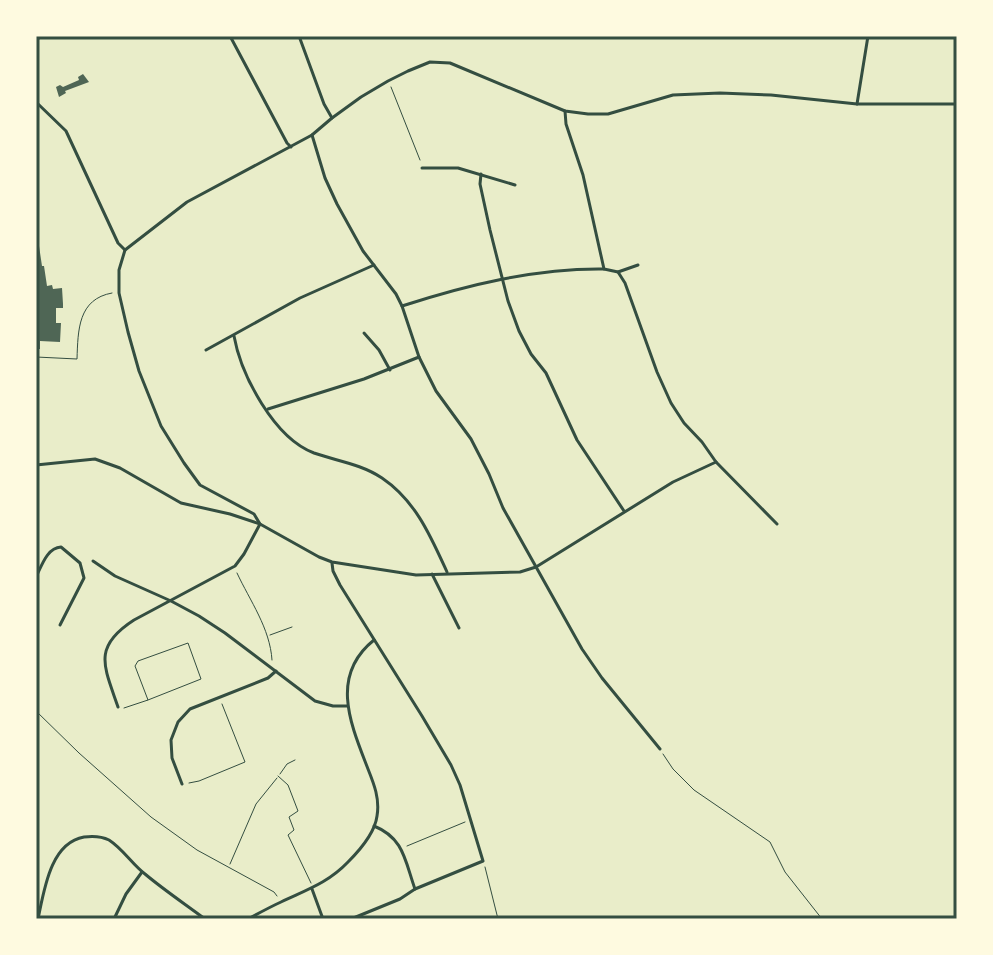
<svg xmlns="http://www.w3.org/2000/svg" width="993" height="955" viewBox="0 0 993 955" font-family="'Zilla Slab',serif">
  <style>
    .building { fill: #4f6655 }
    .lines { fill: none; stroke-linecap: round; stroke-linejoin: round }
    .path { stroke: #344e41; stroke-width: 1 }
    .minor { stroke: #344e41; stroke-width: 3 }
    .neatline { fill: none; stroke: #344e41; stroke-width: 3 }
  </style>
  <rect width="100%" height="100%" fill="#e9edc9"/>
  <g class="building">
    <polygon points="83,74 89,82 65,91 66,93 59,97 56,87 60,85 63,87 79,80 78,77"/>
    <polygon points="36,246 39,246 42,266 44,266 47,286 52,285 53,289 62,288 63,304 63,308 56,308 56,323 61,323 60,342 40,341 40,349 36,349"/>
  </g>
  <g class="lines">
    <g class="path">
      <polyline points="391,87 420,160"/>
      <path d="M 36,357 L 77,359 C 78,330 78,299 112,293"/>
      <path d="M 237,573 C 250,601 270,628 272,660"/>
      <polyline points="270,635 292,627"/>
      <polyline points="124,708 148,700 135,666 138,661 188,643 201,679 148,700"/>
      <polyline points="36,711 79,753 151,817 197,850 274,892 277,896"/>
      <polyline points="663,754 673,769 694,790 770,842 785,872 822,919"/>
      <polyline points="280,774 287,764 295,760"/>
      <polyline points="278,776 288,785 298,811 289,817 294,830 288,835 311,883"/>
      <polyline points="189,783 199,781 245,762 222,704"/>
      <polyline points="407,846 465,822"/>
      <polyline points="230,864 256,804 277,778"/>
      <polyline points="485,867 498,919"/>
    </g>
    <g class="minor">
      <polyline points="230,36 287,143 291,147"/>
      <polyline points="299,36 324,104 332,118"/>
      <polyline points="36,39 43,36"/>
      <polyline points="36,102 66,131 118,243 125,250 119,270 119,293 128,332 139,371 161,426 184,463 200,485 254,514 260,524 319,557 332,562 416,575 520,572 536,567 673,482 716,462"/>
      <polyline points="857,104 868,36"/>
      <polyline points="565,111 566,124 583,175 604,269 618,272 625,283 657,372 671,403 684,423 702,442 716,462 777,524"/>
      <polyline points="312,135 325,178 337,204 363,251 396,294 402,306 419,357 436,391 471,439 489,474 503,508 582,649 602,678 660,749"/>
      <polyline points="422,168 458,168 515,185"/>
      <polyline points="481,174 480,184 490,230 508,301 519,331 531,354 546,373 577,440 624,511"/>
      <polyline points="125,250 187,202 312,135 332,118 361,97 388,81 408,71 430,62 450,63 565,111 588,114 608,114 673,95 720,93 771,95 857,104 957,104"/>
      <polyline points="618,272 638,265"/>
      <path d="M 402,306 C 467,285 536,268 604,269"/>
      <polyline points="364,333 379,350 390,370"/>
      <path d="M 234,336 C 241,375 274,438 314,453 C 337,461 361,464 382,478 C 416,501 431,537 447,572"/>
      <polyline points="206,350 300,298 374,265"/>
      <polyline points="268,409 364,379 419,357"/>
      <path d="M 36,465 L 95,459 L 120,468 L 181,503 L 230,514 L 260,524 L 244,554 L 235,566 L 134,620 C 92,647 104,666 118,707"/>
      <polyline points="93,561 115,576 171,601 199,616 225,633 315,701 333,706 347,706"/>
      <polyline points="332,563 333,571 340,585 422,716 451,765 460,785 483,861 415,889 400,899 351,919"/>
      <polyline points="432,574 459,628"/>
      <path d="M 36,577 C 42,565 47,548 61,547 L 80,563 L 84,578 L 60,625"/>
      <polyline points="182,784 172,758 171,740 178,722 190,709 268,678 276,671"/>
      <path d="M 374,826 C 404,838 405,861 415,889"/>
      <polyline points="312,889 323,919"/>
      <path d="M 38,919 C 44,891 50,843 84,837 C 92,836 101,836 109,840 C 123,849 132,864 145,874 C 164,890 185,904 205,919"/>
      <polyline points="114,919 126,894 142,872"/>
      <path d="M 248,919 C 259,913 270,907 281,902 C 306,890 328,883 348,862 C 359,851 375,832 377,816 C 380,799 374,784 368,769 C 351,725 329,676 374,640"/>
    </g>
  </g>
  <rect width="993" height="955" fill="none" stroke="#fefae0" stroke-width="76"/>
  <rect x="38" y="38" width="917" height="879" class="neatline"/>
</svg>
